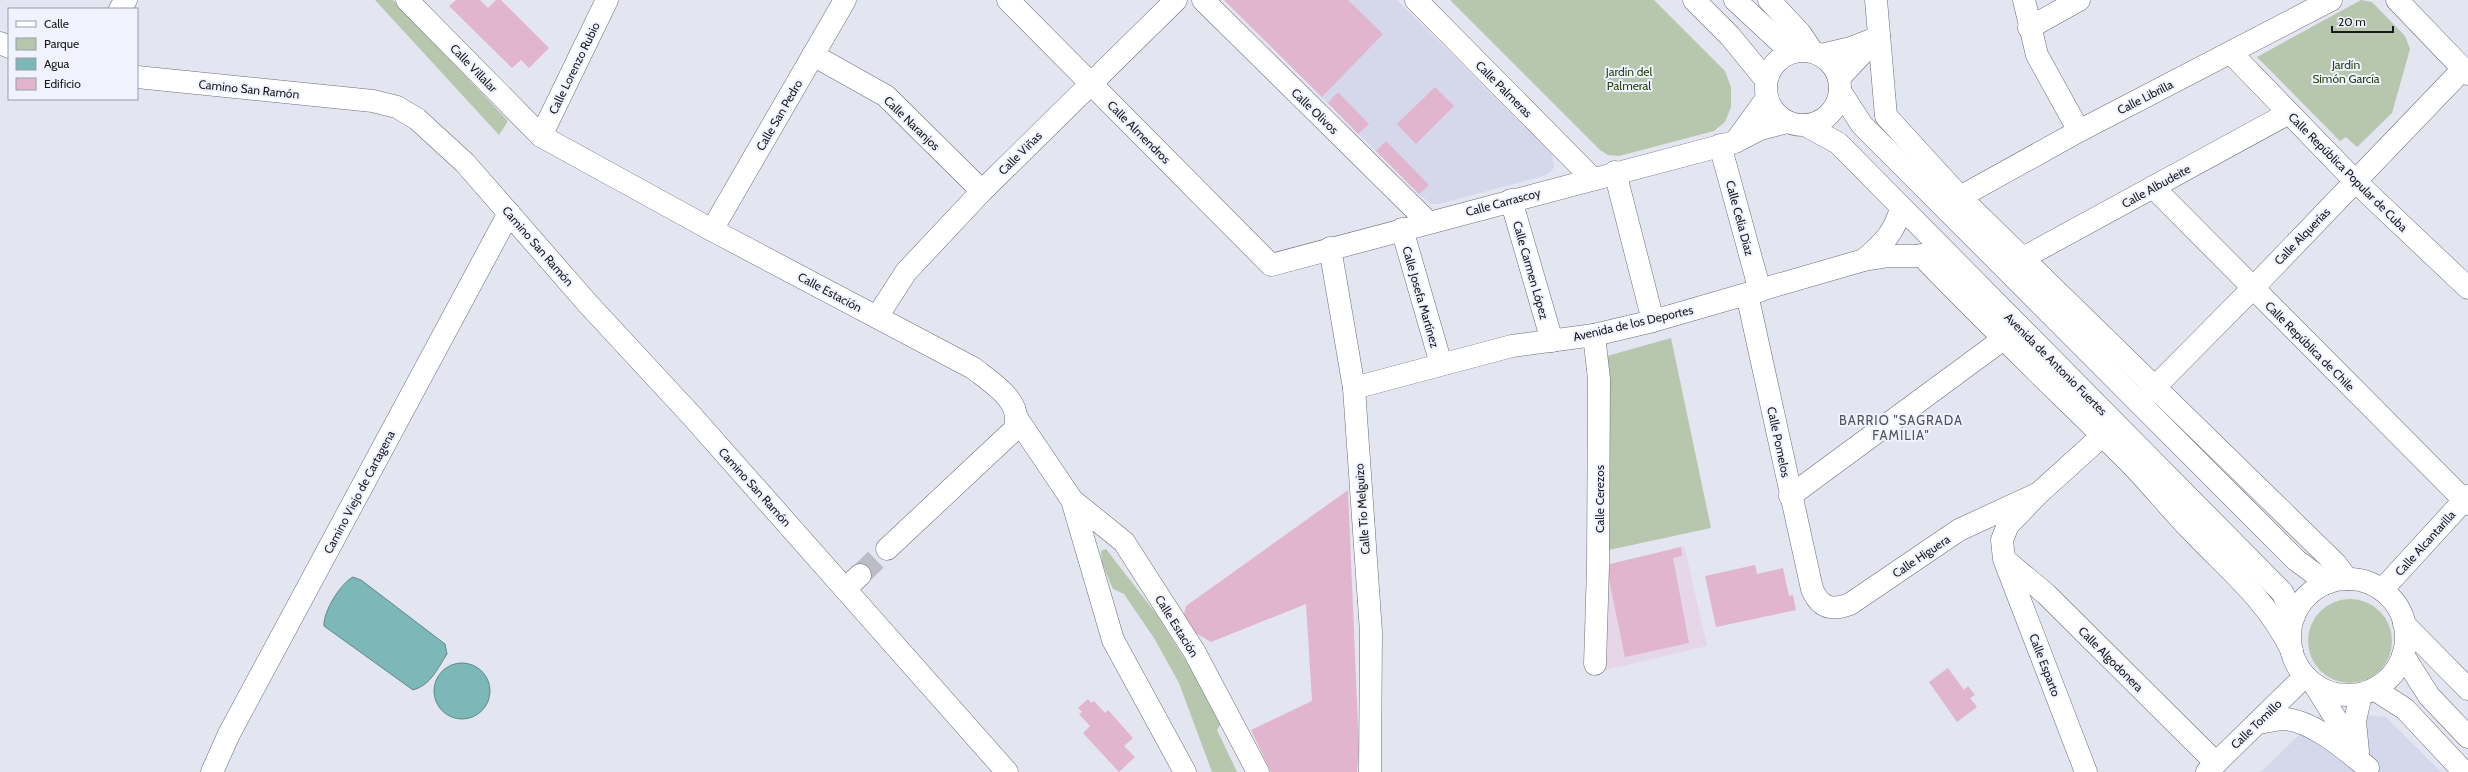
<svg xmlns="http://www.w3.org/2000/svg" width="2468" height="772" viewBox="0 0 2468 772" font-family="Cabin,sans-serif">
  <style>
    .built { fill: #d5d7ea }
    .education { fill: #e5d6e8 }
    .green { fill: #b6c7ae }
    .water { fill: #7db8b9; stroke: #5f898a }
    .building { fill: #e2b5ce }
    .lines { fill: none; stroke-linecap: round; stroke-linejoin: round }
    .major-tunnel { stroke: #bbbcc6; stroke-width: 22; stroke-dasharray: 22 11; stroke-linecap: butt }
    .minor-casing { stroke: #6b6d77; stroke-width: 23 }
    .major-casing { stroke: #6b6d77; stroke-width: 23 }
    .minor { stroke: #fff; stroke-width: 22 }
    .major { stroke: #fff; stroke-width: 22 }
    .labels { text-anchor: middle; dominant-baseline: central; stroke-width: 4; stroke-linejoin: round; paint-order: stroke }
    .park-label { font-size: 12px; fill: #25460d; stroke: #f0f2fe }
    .street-label { font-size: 12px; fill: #191a1e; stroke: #f0f2fe }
    .neighbourhood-label { font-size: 13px; letter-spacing: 1px; fill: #52535d; stroke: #f0f2fe }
  </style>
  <rect width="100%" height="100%" fill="#e3e5f0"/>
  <g class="built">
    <polygon points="1224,0 1397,0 1552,154 1554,168 1546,175 1439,204 1431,204 1419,194"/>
    <polygon points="2324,711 2386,717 2441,772 2261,772"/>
  </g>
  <polygon class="education" points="1684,546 1707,646 1605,670 1606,565"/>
  <g class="green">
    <polygon points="375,0 393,0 508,121 499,135"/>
    <polygon points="1450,0 1654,0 1725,71 1731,87 1731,107 1725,122 1714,131 1619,156 1608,155 1600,150"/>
    <polygon points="2361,0 2372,2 2405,36 2410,49 2392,113 2357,147 2346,137 2340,141 2257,57"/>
    <polygon points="1671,338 1711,528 1604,551 1607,356"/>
    <polygon points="1106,549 1157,615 1223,720 1217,730 1237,772 1212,772 1179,683 1154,638 1124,594 1113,589 1102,563 1101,551"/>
    <circle cx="2350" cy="641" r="42"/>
  </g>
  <g class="water">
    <path d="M 353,577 L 361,580 L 445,644 L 447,654 C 437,669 431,685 413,690 L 324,626 C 323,612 340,584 353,577 Z"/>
    <circle cx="462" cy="691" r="28"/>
  </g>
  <g class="building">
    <polygon points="456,0 480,0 488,8 496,0 501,0 549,48 529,68 521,60 512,68 449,6"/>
    <polygon points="1224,0 1348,0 1383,34 1322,97"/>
    <polygon points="1435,87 1454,106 1416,144 1397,124"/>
    <polygon points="1338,92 1369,124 1358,134 1328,103"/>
    <polygon points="1386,141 1429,185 1419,194 1376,151"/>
    <polygon points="1348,490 1359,749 1357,772 1271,772 1251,730 1312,701 1306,604 1211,642 1194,632 1184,614 1186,606"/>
    <polygon points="1681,547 1682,556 1673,558 1689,643 1625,657 1606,565"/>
    <polygon points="1755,565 1757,574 1783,568 1789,596 1793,595 1796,610 1716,627 1705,576"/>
    <polygon points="1948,668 1964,690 1968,686 1975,695 1970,698 1977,707 1957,722 1929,682"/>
    <polygon points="1088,699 1091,703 1094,701 1105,713 1108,710 1133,738 1124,746 1135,757 1119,772 1083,733 1090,726 1079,714 1082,712 1078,708"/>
  </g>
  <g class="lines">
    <polyline class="major-tunnel" points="860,575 887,549"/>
    <g class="minor-casing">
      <g id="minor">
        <polyline points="407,0 541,136"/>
        <polyline points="1008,0 1271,265 1735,142 1760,129 1787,122"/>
        <polyline points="1203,0 1428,222"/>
        <polyline points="1416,0 1592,178"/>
        <polyline points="1769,0 1800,33 1812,51"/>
        <polyline points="1876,0 1886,116 1960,197 2336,564 2347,579"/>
        <polyline points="2024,0 2037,55 2079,131"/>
        <polyline points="2397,0 2468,74"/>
        <polyline points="120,9 126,0"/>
        <polyline points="2029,28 2079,0"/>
        <polyline points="0,43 9,47"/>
        <polyline points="2231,53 2355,181 2468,288"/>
        <polyline points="813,55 886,96 982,191"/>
        <polyline points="1821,55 1851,48 1879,37"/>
        <polyline points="137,77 373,101 397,107 417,119 465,163 589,305 691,415 845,589"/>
        <polyline points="1839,78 1873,42"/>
        <polyline points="1738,138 1767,98"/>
        <polyline points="1720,145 1760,291"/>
        <polyline points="1615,172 1653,321"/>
        <polyline points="2153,187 2468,504"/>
        <polyline points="1960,197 2079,131 2331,0"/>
        <polyline points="1511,200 1552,341"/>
        <polyline points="1402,229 1441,364"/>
        <polyline points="712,230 845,0"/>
        <polyline points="1330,248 1354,388 1371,632 1370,772"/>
        <path d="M 1921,255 C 1987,324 2055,389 2122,455 C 2148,480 2169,508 2194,533 C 2231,572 2268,601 2292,651"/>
        <polyline points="2023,258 2289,113"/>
        <path d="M 1864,260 C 1883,243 1894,234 1901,208"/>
        <path d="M 1747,294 L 1812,589 C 1820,608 1832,611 1850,604 L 1959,530 L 2039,493"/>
        <polyline points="877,317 906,272 982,191 1176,0"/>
        <polyline points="1594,335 1599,379 1598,567 1595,664"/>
        <polyline points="1354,388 1512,346 1594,335 1653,321 1864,260 1889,256 1949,256"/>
        <polyline points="2144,398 2253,288 2463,69"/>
        <polyline points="1018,420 1072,500 1113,640 1185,772"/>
        <polyline points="1790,496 2002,340"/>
        <polyline points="1072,500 1124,542 1194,651 1258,772"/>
        <polyline points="2005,560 2046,594 2216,763"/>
        <polyline points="2382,590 2468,496"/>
        <polyline points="2404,624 2468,689"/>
        <polyline points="2316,687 2357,753"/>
        <path d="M 2257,723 C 2266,722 2276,719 2285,719 C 2313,721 2347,751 2368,768"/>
        <polyline points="2358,752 2355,721 2361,694"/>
        <polyline points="212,772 229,734 509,213"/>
        <polyline points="2086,772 2004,559 2002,540 2008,525 2039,493 2112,427"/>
        <polyline points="2207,772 2305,676"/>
      </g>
    </g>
    <g class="major-casing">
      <g id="major">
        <path d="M 607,0 L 541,136 L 712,230 L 973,368 C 992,383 1025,402 1014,430 L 887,549"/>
        <polyline points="1694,0 1730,36 1766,80"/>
        <polyline points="1735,0 1791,52"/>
        <circle cx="1803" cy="88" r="37"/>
        <polyline points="1840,91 1862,125 2296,560 2327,583"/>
        <polyline points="1805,125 1838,143 2282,592 2294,616"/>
        <polyline points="860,575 845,589 1007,772"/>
        <circle cx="2348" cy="637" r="58"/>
        <polyline points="2403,655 2429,696 2468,737"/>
        <polyline points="2374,689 2405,709 2464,772"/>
      </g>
    </g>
    <use href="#minor" class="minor"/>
    <use href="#major" class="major"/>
  </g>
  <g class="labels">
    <g class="park-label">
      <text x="2346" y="64">Jardín<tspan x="2346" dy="14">Simón García</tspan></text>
      <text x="1629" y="71">Jardín del<tspan x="1629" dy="14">Palmeral</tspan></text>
    </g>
    <g class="street-label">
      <text transform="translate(474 68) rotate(46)">Calle Villalar</text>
      <text transform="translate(574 68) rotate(-64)">Calle Lorenzo Rubio</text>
      <text transform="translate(249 89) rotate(6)">Camino San Ramón</text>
      <text transform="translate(1504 89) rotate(45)">Calle Palmeras</text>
      <text transform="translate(2145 97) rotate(-27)">Calle Librilla</text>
      <text transform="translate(1315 111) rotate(44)">Calle Olivos</text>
      <text transform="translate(779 115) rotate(-60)">Calle San Pedro</text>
      <text transform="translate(912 123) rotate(44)">Calle Naranjos</text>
      <text transform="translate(1139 132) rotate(45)">Calle Almendros</text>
      <text transform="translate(1020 153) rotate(-45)">Calle Viñas</text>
      <text transform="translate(2348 172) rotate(45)">Calle República Popular de Cuba</text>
      <text transform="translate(2156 186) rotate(-29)">Calle Albudeite</text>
      <text transform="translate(1503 202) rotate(-15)">Calle Carrascoy</text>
      <text transform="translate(1740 218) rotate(75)">Calle Celia Díaz</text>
      <text transform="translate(2302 236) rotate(-46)">Calle Alquerías</text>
      <text transform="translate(538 246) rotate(49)">Camino San Ramón</text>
      <text transform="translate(1531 270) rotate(74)">Calle Carmen López</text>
      <text transform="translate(830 292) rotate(28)">Calle Estación</text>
      <text transform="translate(1421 297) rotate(74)">Calle Josefa Martínez</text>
      <text transform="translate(1633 323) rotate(-13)">Avenida de los Deportes</text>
      <text transform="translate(2310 346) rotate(45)">Calle República de Chile</text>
      <text transform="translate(2056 364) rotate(45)">Avenida de Antonio Fuertes</text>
      <text transform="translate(1779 442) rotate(78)">Calle Pomelos</text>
      <text transform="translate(755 487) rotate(48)">Camino San Ramón</text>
      <text transform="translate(359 492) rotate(-62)">Camino Viejo de Cartagena</text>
      <text transform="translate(1599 499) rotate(-90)">Calle Cerezos</text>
      <text transform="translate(1362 509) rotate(-94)">Calle Tío Melguizo</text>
      <text transform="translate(2425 543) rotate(-48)">Calle Alcantarilla</text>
      <text transform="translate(1921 556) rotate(-34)">Calle Higuera</text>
      <text transform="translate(1177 626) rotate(58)">Calle Estación</text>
      <text transform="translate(2111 659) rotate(45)">Calle Algodonera</text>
      <text transform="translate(2045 665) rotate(69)">Calle Esparto</text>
      <text transform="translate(2256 724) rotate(-44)">Calle Tomillo</text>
    </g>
    <g class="neighbourhood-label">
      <text x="1901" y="420">BARRIO "SAGRADA<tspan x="1901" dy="15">FAMILIA"</tspan></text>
    </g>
  </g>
  <rect x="8" y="8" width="130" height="92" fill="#f0f2fe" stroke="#9a9ca4"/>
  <rect x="16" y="21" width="20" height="6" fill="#ffffff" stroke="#9a9ca4"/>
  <text x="44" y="28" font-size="12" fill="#191a1e">Calle</text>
  <rect x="16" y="38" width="20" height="12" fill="#b6c7ae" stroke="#9a9ca4"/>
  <text x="44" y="48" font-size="12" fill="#191a1e">Parque</text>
  <rect x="16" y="58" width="20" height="12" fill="#7db8b9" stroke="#9a9ca4"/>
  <text x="44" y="68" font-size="12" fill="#191a1e">Agua</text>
  <rect x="16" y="78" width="20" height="12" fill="#e2b5ce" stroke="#9a9ca4"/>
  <text x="44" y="88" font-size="12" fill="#191a1e">Edificio</text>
  <path d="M2332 26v6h61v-6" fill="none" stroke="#191a1e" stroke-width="2"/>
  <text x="2338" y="26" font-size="12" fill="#191a1e" stroke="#f0f2fe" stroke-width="3" paint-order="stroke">20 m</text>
</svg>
